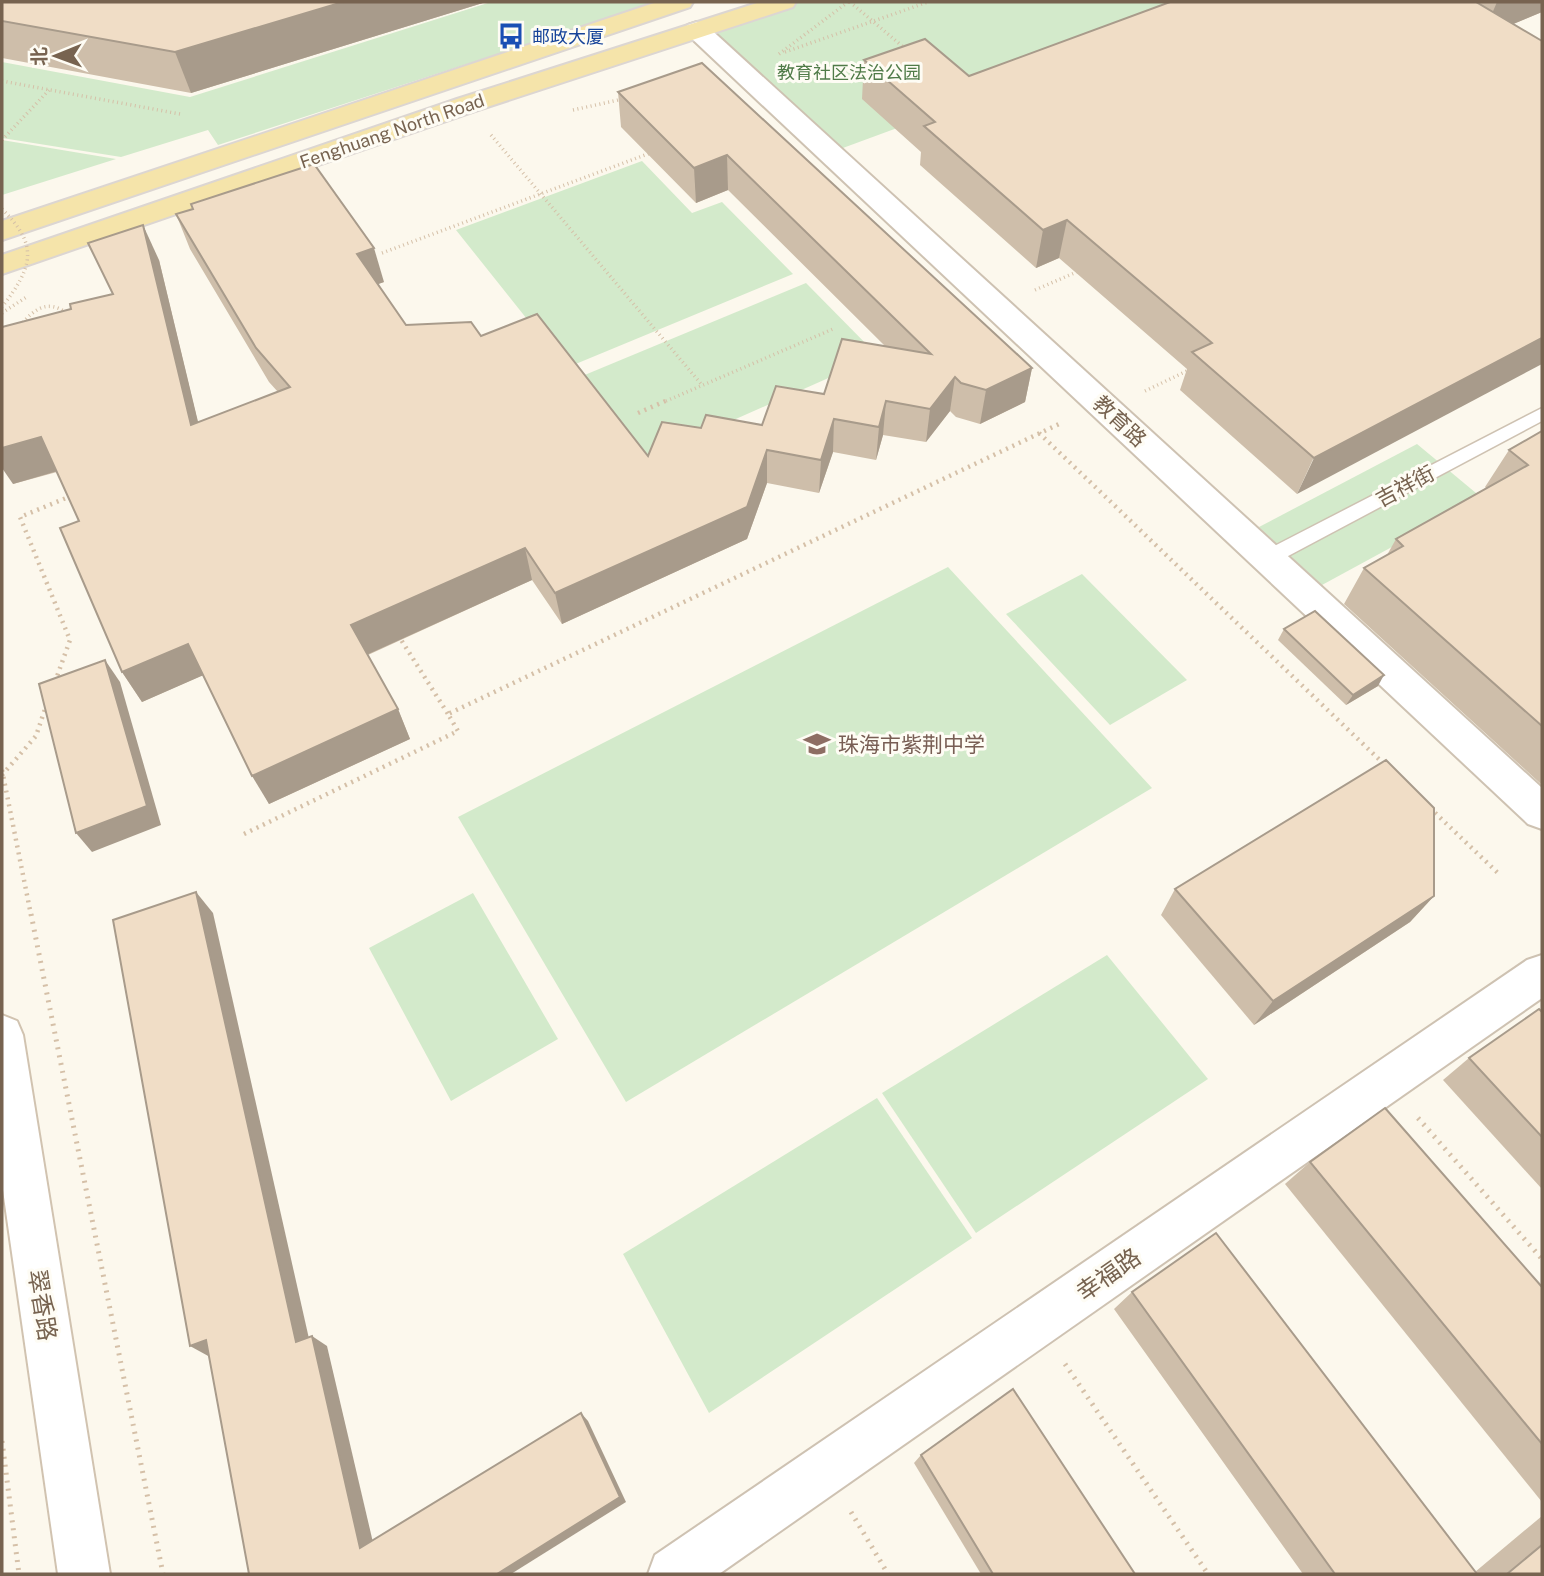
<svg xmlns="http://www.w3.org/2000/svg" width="1544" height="1576" viewBox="0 0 1544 1576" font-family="'Public Sans','Noto Sans SC',sans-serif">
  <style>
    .green { fill: #d3eacb }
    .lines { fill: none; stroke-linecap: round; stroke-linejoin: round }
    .service-casing { stroke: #cec2b2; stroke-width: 3 }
    .minor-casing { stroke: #cec2b2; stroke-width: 4 }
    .tertiary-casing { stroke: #cec2b2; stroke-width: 4 }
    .secondary-casing { stroke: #d1c3b0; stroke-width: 4 }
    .primary-casing { stroke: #dcd6d2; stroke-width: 4 }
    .path-far2 { stroke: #d5c0a8; stroke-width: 3.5; stroke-dasharray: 1 3.5; stroke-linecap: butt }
    .path-far1 { stroke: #d5c0a8; stroke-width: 4.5; stroke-dasharray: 2 5; stroke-linecap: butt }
    .path { stroke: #d5c0a8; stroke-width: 5; stroke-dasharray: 2 6; stroke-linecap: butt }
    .service { fill: #fff; fill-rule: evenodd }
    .minor { fill: #fff; fill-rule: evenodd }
    .tertiary { fill: #fff; fill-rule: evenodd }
    .secondary { fill: #fff; fill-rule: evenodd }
    .primary { fill: #f5e4aa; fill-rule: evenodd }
    .path-bridge { stroke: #d5c0a8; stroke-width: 3.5; stroke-dasharray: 1 3.5; stroke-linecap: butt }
    .wall { fill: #cebeaa }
    .shaded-wall { fill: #a89b8b }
    .building { fill: #f0ddc6; stroke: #a89b8b; stroke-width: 2 }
    .labels { text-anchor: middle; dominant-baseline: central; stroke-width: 6; stroke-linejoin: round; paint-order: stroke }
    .far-transit-label { font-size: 18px; fill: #164399; stroke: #fefcf4; text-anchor: start }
    .far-park-label { font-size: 18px; fill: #507b48; stroke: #fefcf4 }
    .far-street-label { font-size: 18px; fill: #776350; stroke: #fefcf4 }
    .street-label { font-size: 21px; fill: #776350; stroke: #fefcf4 }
    .education-label { font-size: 21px; fill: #785e54; stroke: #fefcf4; text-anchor: start }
    .near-street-label { font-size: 24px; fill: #776350; stroke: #fefcf4 }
  </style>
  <rect width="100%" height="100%" fill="#fcf8ed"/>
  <g class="green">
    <polygon points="491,2 655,3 218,145 208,130 121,157 2,138 2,62 190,97"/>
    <polygon points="794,2 1201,2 1215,11 832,152 702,32"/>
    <polygon points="2,140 116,159 2,195"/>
    <polygon points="642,161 692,213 722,202 793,274 566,368 456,230"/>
    <polygon points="806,283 878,356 641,461 575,379"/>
    <polygon points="1417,444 1482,498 1322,585 1259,527"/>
    <polygon points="948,567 1152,788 626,1102 458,817"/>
    <polygon points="1082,574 1187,680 1110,725 1006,614"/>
    <polygon points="473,893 558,1039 451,1101 369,948"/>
    <polygon points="1107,955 1208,1079 976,1233 882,1093"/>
    <polygon points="877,1098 972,1238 709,1413 623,1254"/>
  </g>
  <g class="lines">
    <g class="service-casing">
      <polygon id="service" points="1542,408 1542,421 1275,563 1261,563 1259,558 1261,553"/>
    </g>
    <g class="minor-casing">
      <polygon id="minor" points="1542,955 1542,998 719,1574 648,1574 655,1555 1527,960"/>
    </g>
    <g class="tertiary-casing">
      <polygon id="tertiary" points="697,22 706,25 1542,788 1542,829 1528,824 688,35 684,30 688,25"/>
    </g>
    <g class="secondary-casing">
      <polygon id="secondary" points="2,1015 17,1021 23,1035 110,1574 58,1574 2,1183"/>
    </g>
    <g class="primary-casing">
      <g id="primary">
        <polygon points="657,2 693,2 690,7 2,240 2,221"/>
        <polygon points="760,2 796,2 793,7 475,111 2,274 2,255 457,99"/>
      </g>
    </g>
    <g class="path-far2">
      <polyline points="850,2 908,51"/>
      <polyline points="785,52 928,2"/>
      <polyline points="779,54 848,2"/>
      <polyline points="2,81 180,114"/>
      <polyline points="573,110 623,99"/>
      <polyline points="491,135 702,385"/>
      <polyline points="2,140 49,90"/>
      <polyline points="382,253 653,152"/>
      <polyline points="1035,290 1079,271"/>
      <polyline points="2,313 28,296"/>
      <polyline points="1145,391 1191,369"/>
      <polyline points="666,401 833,329"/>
    </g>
    <g class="path-far1">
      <polyline points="638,413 670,399"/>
      <polyline points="1039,433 1386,766"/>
      <polyline points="398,635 448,714"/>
      <polyline points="55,682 70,640 20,517 71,496"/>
      <polyline points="2,770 31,915"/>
      <polyline points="2,775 36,736 46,706"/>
      <polyline points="1430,808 1500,875"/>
      <polyline points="244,834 458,731 448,714 1059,424"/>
    </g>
    <g class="path">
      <polyline points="31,914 163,1574"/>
      <polyline points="1418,1118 1542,1259"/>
      <polyline points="1065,1364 1208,1574"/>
      <polyline points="2,1441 19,1574"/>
      <polyline points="851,1512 888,1574"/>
    </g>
    <use href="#service" class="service"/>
    <use href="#minor" class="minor"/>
    <use href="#tertiary" class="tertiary"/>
    <use href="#secondary" class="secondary"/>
    <use href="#primary" class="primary"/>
    <g class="path-bridge">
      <path d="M 2,209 C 40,246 32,268 2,307"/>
      <path d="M 20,326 C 34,309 47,299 67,313"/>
    </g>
  </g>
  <g class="wall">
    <polygon points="2,2 486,2 191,93 2,58"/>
    <polygon points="1170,2 1542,2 1542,12 1513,24 1297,494 1180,390 1187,369 1059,258 1036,268 920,165 921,152 862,99 864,60 969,76"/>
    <polygon points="702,63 1032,368 1025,402 980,424 956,417 950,411 926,442 883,435 876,460 833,452 819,493 767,483 747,539 562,624 532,580 368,655 398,709 410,739 269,804 203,675 142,702 122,672 79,521 57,472 13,484 71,309 113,294 159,260 198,423 278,392 269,382 190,249 176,214 193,209 191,204 384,282 378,284 406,325 481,336 648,456 701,428 762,425 824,394 885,346 728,190 696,203 621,127 618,92"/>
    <polygon points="1542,431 1542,785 1344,604 1364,568 1387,555 1396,539 1486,488 1485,487 1509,450"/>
    <polygon points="1284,629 1378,686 1346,705 1278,640"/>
    <polygon points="1175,889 1434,896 1410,922 1254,1025 1161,915"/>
    <polygon points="1542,1012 1542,1189 1443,1080 1469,1058"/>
    <polygon points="1310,1162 1542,1287 1542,1502 1285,1184"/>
    <polygon points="1132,1292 1475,1572 1542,1516 1542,1574 1303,1574 1114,1309"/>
    <polygon points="921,1455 1135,1574 981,1574 914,1463"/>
  </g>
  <g class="shaded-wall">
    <polygon points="343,2 486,2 191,93 175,52"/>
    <polygon points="1497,2 1542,2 1542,12 1482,37"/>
    <polygon points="727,155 728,190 696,203 694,168"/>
    <polygon points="1067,220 1059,258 1036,268 1043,230"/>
    <polygon points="143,225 159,260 207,459 191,425"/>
    <polygon points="374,248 384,282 367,288 357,254"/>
    <polygon points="1542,338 1542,364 1297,494 1314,458"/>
    <polygon points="1032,368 1025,402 980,424 986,390"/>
    <polygon points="955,377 950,411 926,442 930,409"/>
    <polygon points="886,401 883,435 876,460 879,427"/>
    <polygon points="834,419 833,452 819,493 821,460"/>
    <polygon points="41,437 61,470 13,484 2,468 2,448"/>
    <polygon points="767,450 767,483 747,539 562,624 555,593"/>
    <polygon points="525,548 532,580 364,656 351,625"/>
    <polygon points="188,644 206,674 142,702 122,672"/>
    <polygon points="105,660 120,682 161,825 92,852 76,833"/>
    <polygon points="1384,675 1378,686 1346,705 1353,695"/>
    <polygon points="398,709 410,739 269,804 252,776"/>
    <polygon points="196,892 213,913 312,1352 296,1342"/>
    <polygon points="1434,896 1410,922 1254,1025 1273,1001"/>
    <polygon points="312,1336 327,1346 375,1551 360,1548"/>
    <polygon points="206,1340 210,1357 190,1346"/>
    <polygon points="581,1413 588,1421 626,1502 511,1574 497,1574"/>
  </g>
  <g class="building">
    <polygon points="2,2 343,2 175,52 2,21"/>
    <polygon points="1170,2 1476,2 1542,41 1542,338 1314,458 1192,352 1212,343 1067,220 1043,230 924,126 935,122 864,60 925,39 969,76"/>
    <polygon points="702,63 1032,368 986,390 961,383 955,377 930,409 886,401 879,427 834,419 821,460 767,450 747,507 555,593 525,548 351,625 398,709 252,776 188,644 122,672 60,528 79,521 41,437 2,448 2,327 71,309 70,304 113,294 88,243 143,225 191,425 290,387 256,348 176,214 193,209 191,204 314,164 374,248 357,254 406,325 471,322 481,336 537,314 648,456 662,422 701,428 706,415 762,425 776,386 824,394 842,339 931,354 727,155 694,168 618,92"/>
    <polygon points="1542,431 1542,726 1364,568 1403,546 1396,539 1528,465 1509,450"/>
    <polygon points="1315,611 1384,675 1353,695 1284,629"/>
    <polygon points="105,660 147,806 76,833 39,684"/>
    <polygon points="1386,760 1434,808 1434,896 1273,1001 1175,889"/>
    <polygon points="196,892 296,1342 312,1336 360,1548 581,1413 620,1497 497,1574 249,1574 206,1340 190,1346 113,920"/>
    <polygon points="1539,1009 1542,1012 1542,1137 1469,1058"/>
    <polygon points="1385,1108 1542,1287 1542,1444 1310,1162"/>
    <polygon points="1216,1233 1477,1574 1335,1574 1132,1292"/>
    <polygon points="1013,1389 1135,1574 993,1574 921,1455"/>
    <polygon points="1542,1545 1542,1574 1507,1574"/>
  </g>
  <defs>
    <g id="bus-bare" transform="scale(2.1)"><path d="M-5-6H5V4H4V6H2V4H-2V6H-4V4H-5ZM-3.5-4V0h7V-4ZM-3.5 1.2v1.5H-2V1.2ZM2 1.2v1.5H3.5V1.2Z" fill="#1a4fb4" stroke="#fefcf4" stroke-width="2.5" paint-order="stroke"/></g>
    <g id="school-bare" transform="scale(2.1)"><path d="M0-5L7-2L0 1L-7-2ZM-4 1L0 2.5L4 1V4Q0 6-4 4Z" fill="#8d6e63" stroke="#fefcf4" stroke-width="2.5" paint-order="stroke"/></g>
  </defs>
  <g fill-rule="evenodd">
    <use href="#bus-bare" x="511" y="36"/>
    <use href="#school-bare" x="817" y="744"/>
  </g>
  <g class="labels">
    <g class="far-transit-label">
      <text x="532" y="36">邮政大厦</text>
    </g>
    <g class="far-park-label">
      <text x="849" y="72">教育社区法治公园</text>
    </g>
    <g class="far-street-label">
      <text transform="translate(392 131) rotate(-19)">Fenghuang North Road</text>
    </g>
    <g class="street-label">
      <text transform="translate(1120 421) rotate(43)">教育路</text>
      <text transform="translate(1405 486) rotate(-28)">吉祥街</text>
    </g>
    <g class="education-label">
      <text x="838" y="744">珠海市紫荆中学</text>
    </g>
    <g class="near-street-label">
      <text transform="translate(1108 1274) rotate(-35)">幸福路</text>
      <text transform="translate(43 1305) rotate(81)">翠香路</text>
    </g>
  </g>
  <rect width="1544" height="1576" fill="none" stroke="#776350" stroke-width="7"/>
  <g transform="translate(56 56) rotate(269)" stroke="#fefcf4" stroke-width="5" paint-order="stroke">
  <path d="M0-5L12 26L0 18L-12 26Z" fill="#776350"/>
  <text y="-10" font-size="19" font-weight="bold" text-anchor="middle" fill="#776350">北</text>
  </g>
</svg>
